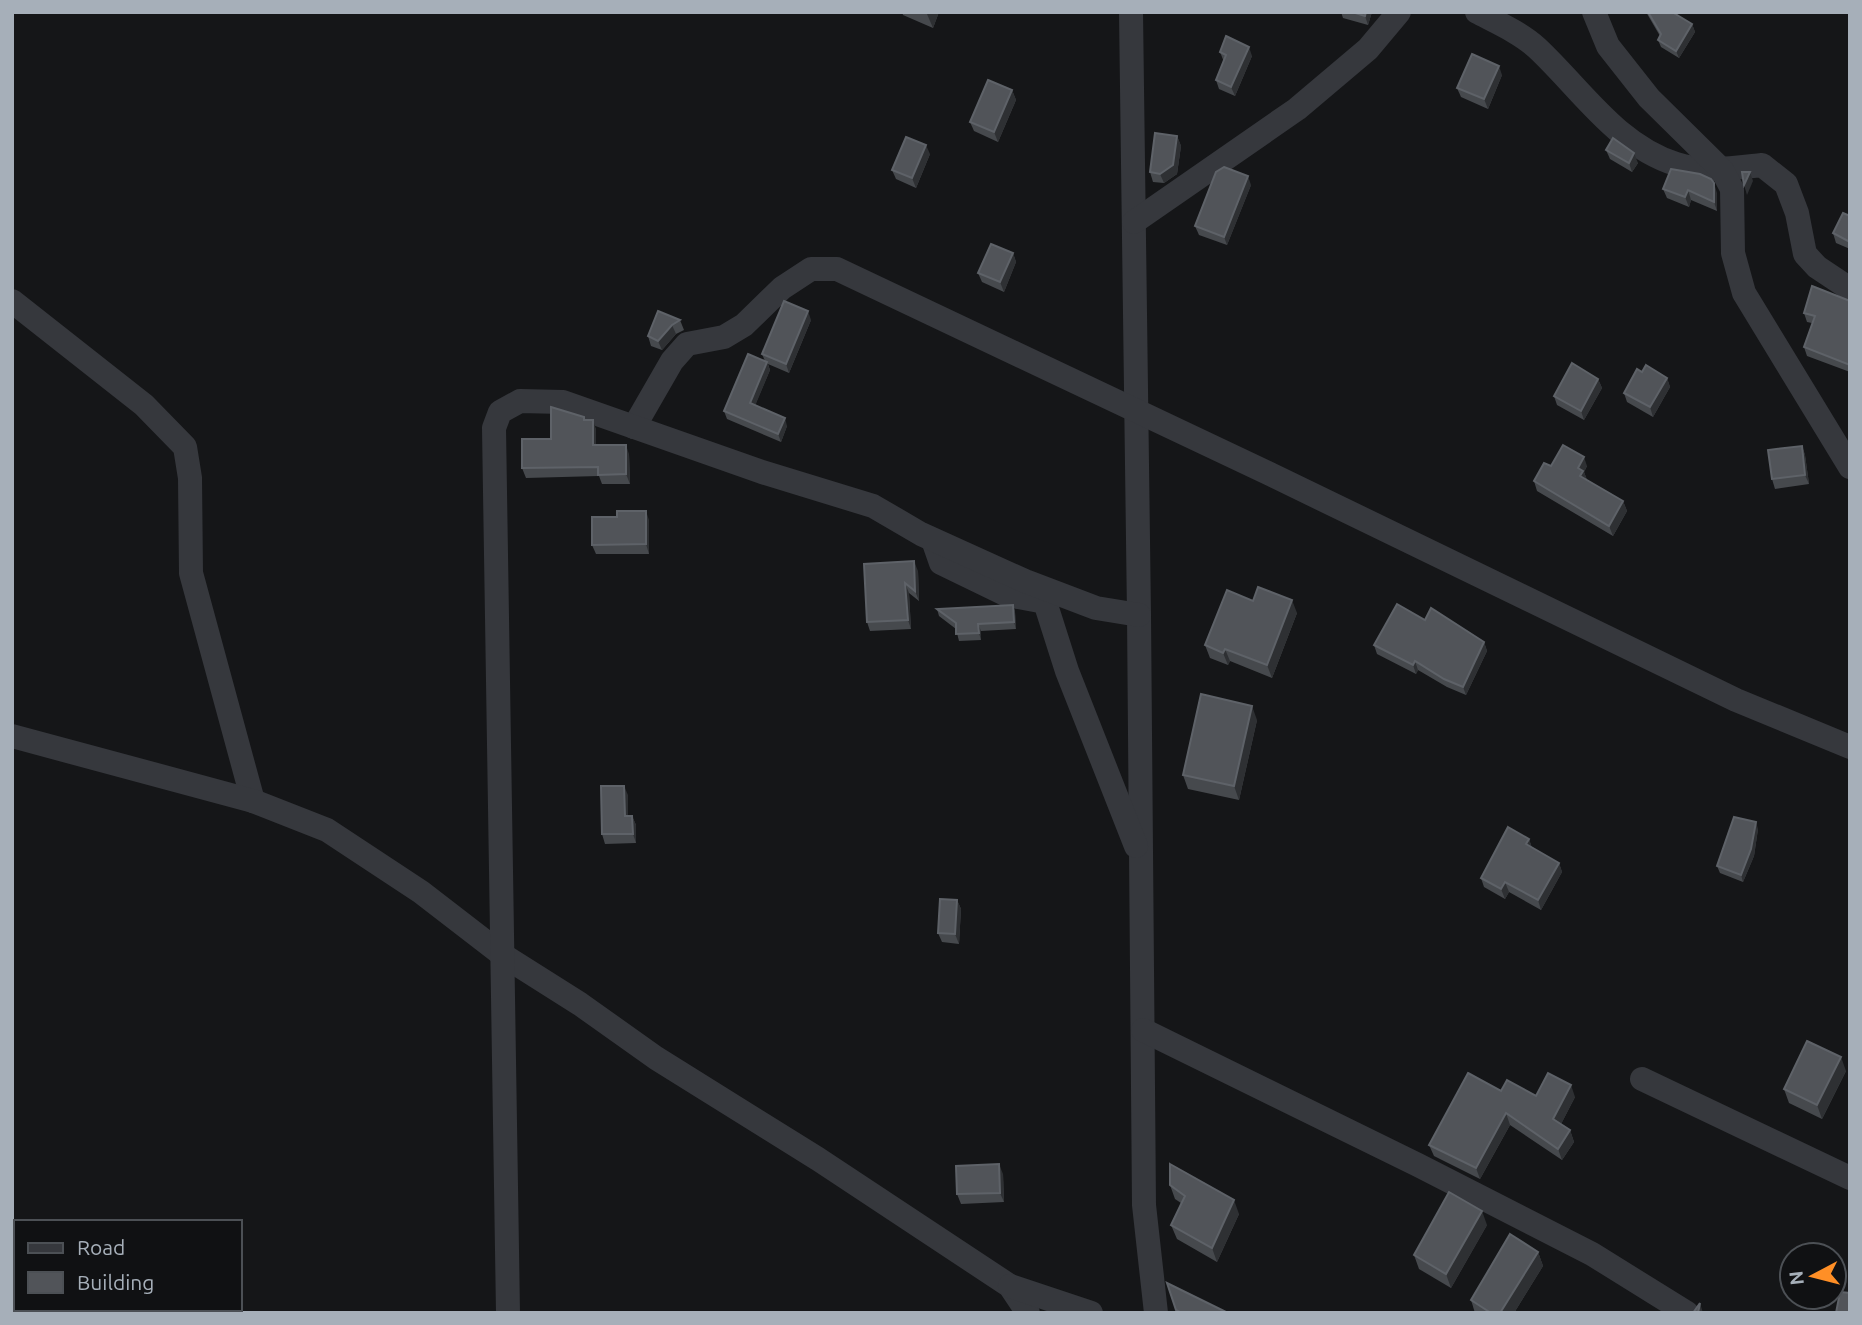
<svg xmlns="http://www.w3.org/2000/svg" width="1862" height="1325" viewBox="0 0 1862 1325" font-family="Ubuntu,sans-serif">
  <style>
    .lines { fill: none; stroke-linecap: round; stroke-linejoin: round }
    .street { stroke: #36383d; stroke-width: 24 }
    .wall { fill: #46494d }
    .shaded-wall { fill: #2e3033 }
    .building { fill: #515459; stroke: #5e6268; stroke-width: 2 }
  </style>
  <rect width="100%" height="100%" fill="#151618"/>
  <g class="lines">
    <g class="street">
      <polyline points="1131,12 1139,615 1144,1205 1156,1313"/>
      <path d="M 1477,12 C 1496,22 1521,33 1537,48 C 1581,89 1616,145 1676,164 C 1703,173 1734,168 1762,165 L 1786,184 L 1797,213 L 1805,254 L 1817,267 L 1850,289"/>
      <polyline points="1594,12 1608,46 1649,98 1722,170 1732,189 1733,253 1744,293 1850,467"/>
      <polyline points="1134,222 1297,109 1368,49 1399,12"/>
      <polyline points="12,301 144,405 185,447 190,478 191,573 253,801"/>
      <polyline points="634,427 672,361 687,344 724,337 744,325 782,288 811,269 837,269 1270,474 1736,700 1850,747"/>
      <polyline points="933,540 941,563 1007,595 1045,602 1067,671 1136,846"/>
      <polyline points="12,736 253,801 327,830 421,892 504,956 580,1004 656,1058 818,1159 1010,1286 1028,1313"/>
      <polyline points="1143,1030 1418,1165 1592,1254 1687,1313"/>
      <polyline points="1642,1079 1850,1178"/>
      <polyline points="1010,1286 1091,1313"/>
      <polyline points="508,1313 494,428 500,412 520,401 563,402 762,472 873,506 921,534 1025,581 1096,608 1139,615"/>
    </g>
  </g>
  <g class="wall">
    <polygon points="902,12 939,12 933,28 903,15"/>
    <polygon points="1341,12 1372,12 1368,25 1343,18"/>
    <polygon points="1646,12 1672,12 1692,24 1695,32 1679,58 1661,47 1658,40 1660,36"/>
    <polygon points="1220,52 1252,56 1235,96 1219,89 1216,80 1224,62"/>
    <polygon points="1502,75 1488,109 1461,97 1457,88"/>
    <polygon points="1012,90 1016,100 998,142 974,131 970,122"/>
    <polygon points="1177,136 1181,146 1177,174 1164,183 1153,182 1150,172"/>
    <polygon points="1606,150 1638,163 1632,172 1610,159"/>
    <polygon points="930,154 916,188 896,179 892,170"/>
    <polygon points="1251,185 1227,245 1199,235 1195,226"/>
    <polygon points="1663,189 1717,193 1717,211 1691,200 1689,207 1667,198"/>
    <polygon points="1850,216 1850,249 1836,243 1833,233"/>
    <polygon points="1013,253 1016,262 1004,292 982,282 978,273"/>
    <polygon points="1850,301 1850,372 1807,356 1804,347 1812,323 1807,322 1804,313"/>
    <polygon points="680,320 684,330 676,334 662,350 651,346 648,336"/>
    <polygon points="811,320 789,373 768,364 770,370 755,405 787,426 781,442 727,419 724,411 765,361 762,354"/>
    <polygon points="1642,372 1667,378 1670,387 1653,417 1627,402 1624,393"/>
    <polygon points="1598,379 1602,388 1584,420 1557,405 1554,396"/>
    <polygon points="584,417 585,420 596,429 596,445 629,454 630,484 602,484 599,476 526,478 522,468 551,439"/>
    <polygon points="1802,446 1805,455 1809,484 1775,489 1772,479"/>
    <polygon points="1551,466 1587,466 1584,472 1587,480 1623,501 1627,511 1613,536 1537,491 1534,481"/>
    <polygon points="617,517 649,520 649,554 596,554 592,545"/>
    <polygon points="918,571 919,601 909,593 911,629 870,631 867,622"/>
    <polygon points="1253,601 1297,613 1272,678 1230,661 1228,665 1210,658 1205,645"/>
    <polygon points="1013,605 1015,612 1016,629 981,631 981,640 959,641 956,629 939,616 937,609"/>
    <polygon points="1425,620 1484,642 1487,651 1466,695 1447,687 1418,670 1416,674 1377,654 1374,645"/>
    <polygon points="1257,720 1239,800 1188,789 1183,775"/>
    <polygon points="628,795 628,816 632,816 636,825 636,843 605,844 602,834"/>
    <polygon points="1758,829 1754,856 1743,882 1720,873 1717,866"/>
    <polygon points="1529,839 1532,848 1559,863 1562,872 1541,910 1509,892 1505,899 1484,887 1481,878"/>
    <polygon points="957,900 961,909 959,944 942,942 938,933"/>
    <polygon points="1846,1071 1822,1119 1789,1103 1784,1089"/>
    <polygon points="1501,1091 1536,1096 1575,1097 1561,1124 1570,1130 1574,1142 1562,1160 1510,1125 1480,1179 1434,1156 1429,1145"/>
    <polygon points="1003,1174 1004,1202 961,1204 957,1194"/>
    <polygon points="1170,1185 1239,1214 1217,1262 1177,1239 1171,1225 1181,1203 1175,1199"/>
    <polygon points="1487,1225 1451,1288 1419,1269 1414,1255"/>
    <polygon points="1538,1252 1543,1266 1514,1313 1475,1313 1471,1300"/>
  </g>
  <g class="shaded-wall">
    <polygon points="928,12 939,12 933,28 927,14"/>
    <polygon points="1366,12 1372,12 1368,25 1365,16"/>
    <polygon points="1692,24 1695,32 1679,58 1676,51"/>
    <polygon points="1249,47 1252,56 1235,96 1231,87"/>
    <polygon points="1499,66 1502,75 1488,109 1484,99"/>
    <polygon points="1012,90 1016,100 998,142 994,132"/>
    <polygon points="1177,136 1181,146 1177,174 1164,183 1160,174"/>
    <polygon points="926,145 930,154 916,188 912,178"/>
    <polygon points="1634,153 1638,163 1632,172 1629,163"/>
    <polygon points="1750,172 1753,181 1747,195 1744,185"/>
    <polygon points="1248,176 1251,185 1227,245 1224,237"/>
    <polygon points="1714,183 1717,193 1717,211 1714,202"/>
    <polygon points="1688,190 1691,200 1689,207 1685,197"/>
    <polygon points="1013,253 1016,262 1004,292 1000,282"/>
    <polygon points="808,311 811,320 789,373 786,364"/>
    <polygon points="672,325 676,334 662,350 658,341"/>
    <polygon points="767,362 770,370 753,411 750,403"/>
    <polygon points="1667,378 1670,387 1653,417 1650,407"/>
    <polygon points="1598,379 1602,388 1584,420 1581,411"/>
    <polygon points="785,418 787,426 781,442 778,434"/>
    <polygon points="593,420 596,429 596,455 593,445"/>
    <polygon points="626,445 629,454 630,484 626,474"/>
    <polygon points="1802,446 1805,455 1809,484 1805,475"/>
    <polygon points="1584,457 1587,466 1584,472 1587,480 1584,486 1578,468"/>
    <polygon points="1623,501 1627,511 1613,536 1609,526"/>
    <polygon points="646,511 649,520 649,554 646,544"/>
    <polygon points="914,561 918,571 919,601 915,591"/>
    <polygon points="905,583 909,593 911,629 908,620"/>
    <polygon points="1292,600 1297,613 1272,678 1267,665"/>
    <polygon points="1013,605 1015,612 1016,629 1014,622"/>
    <polygon points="978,624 981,631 981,640 979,633"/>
    <polygon points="1484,642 1487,651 1466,695 1463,687"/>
    <polygon points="1225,649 1230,661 1228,665 1223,653"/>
    <polygon points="1415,661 1418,670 1416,674 1413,665"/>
    <polygon points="1252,706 1257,720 1239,800 1234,786"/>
    <polygon points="624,786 628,795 628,825 625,816"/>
    <polygon points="632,816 636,825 636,843 633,834"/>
    <polygon points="1756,822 1758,829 1754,856 1743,882 1741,875"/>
    <polygon points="1529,839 1532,848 1526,844"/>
    <polygon points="1559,863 1562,872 1541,910 1538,900"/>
    <polygon points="1505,882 1509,892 1505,899 1501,889"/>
    <polygon points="957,900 961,909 959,944 955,934"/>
    <polygon points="1841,1057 1846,1071 1822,1119 1817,1105"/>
    <polygon points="1571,1085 1575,1097 1558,1130 1553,1119"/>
    <polygon points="1506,1113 1510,1125 1480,1179 1476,1168"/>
    <polygon points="1570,1130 1574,1142 1562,1160 1558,1149"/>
    <polygon points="999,1164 1003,1174 1004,1202 1000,1193"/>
    <polygon points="1234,1200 1239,1214 1217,1262 1212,1248"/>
    <polygon points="1482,1211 1487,1225 1451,1288 1446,1274"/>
    <polygon points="1538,1252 1543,1266 1514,1313 1500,1313"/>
    <polygon points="1700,1303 1703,1313 1698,1313"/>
  </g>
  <g class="building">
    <polygon points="1352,12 1366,12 1365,16"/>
    <polygon points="1648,12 1672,12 1692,24 1676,51 1658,40 1661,34"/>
    <polygon points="1226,36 1249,47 1231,87 1216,80 1226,55 1220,52"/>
    <polygon points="1472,54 1499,66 1484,99 1457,88"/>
    <polygon points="988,80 1012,90 994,132 970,122"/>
    <polygon points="1155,133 1177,136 1173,165 1160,174 1150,172"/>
    <polygon points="906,137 926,145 912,178 892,170"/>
    <polygon points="1613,138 1634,153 1629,163 1606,150"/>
    <polygon points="1224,167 1248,176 1224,237 1195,226 1216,172"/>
    <polygon points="1671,169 1700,174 1711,179 1714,183 1714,202 1688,190 1685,197 1663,189"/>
    <polygon points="1742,172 1750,172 1744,185"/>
    <polygon points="1843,213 1850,216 1850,242 1833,233"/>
    <polygon points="991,244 1013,253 1000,282 978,273"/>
    <polygon points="1812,286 1850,301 1850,365 1804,347 1815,316 1804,313"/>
    <polygon points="784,301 808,311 786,364 762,354"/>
    <polygon points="658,311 680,320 672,325 658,341 648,336"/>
    <polygon points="748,354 767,362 750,403 785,418 778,434 724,411"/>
    <polygon points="1572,363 1598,379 1581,411 1554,396"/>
    <polygon points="1646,365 1667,378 1650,407 1624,393 1637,369 1642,372"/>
    <polygon points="551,407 584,417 584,420 593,420 593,445 626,445 626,474 598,475 598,467 522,468 522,439 551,439"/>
    <polygon points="1563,445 1584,457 1578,468 1583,471 1580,476 1623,501 1609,526 1534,481 1544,463 1551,466"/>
    <polygon points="1802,446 1805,475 1772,479 1768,450"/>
    <polygon points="617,511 646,511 646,544 592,545 592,517 617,517"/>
    <polygon points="914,561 915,591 905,583 908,620 867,622 864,564"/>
    <polygon points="1258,587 1292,600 1267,665 1225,649 1223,653 1205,645 1227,590 1253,601"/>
    <polygon points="1397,604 1425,620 1431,608 1484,642 1463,687 1444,679 1415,661 1413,665 1374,645"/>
    <polygon points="1013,605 1014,622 978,624 979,633 956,634 956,623 937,609"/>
    <polygon points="1201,694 1252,706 1234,786 1183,775"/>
    <polygon points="601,786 624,786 625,816 632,816 633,834 602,834"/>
    <polygon points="1734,817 1756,822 1751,849 1741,875 1717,866"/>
    <polygon points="1508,827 1529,839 1526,844 1559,863 1538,900 1505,882 1501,889 1481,878"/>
    <polygon points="940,899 957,900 955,934 938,933"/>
    <polygon points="1807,1041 1841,1057 1817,1105 1784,1089"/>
    <polygon points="1468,1073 1501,1091 1507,1080 1536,1096 1548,1073 1571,1085 1553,1119 1570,1130 1558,1149 1506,1113 1476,1168 1429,1145"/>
    <polygon points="999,1164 1000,1193 957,1194 956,1166"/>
    <polygon points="1170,1164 1234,1200 1212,1248 1171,1225 1185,1196 1170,1185"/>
    <polygon points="1449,1192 1482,1211 1446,1274 1414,1255"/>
    <polygon points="1510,1234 1538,1252 1500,1313 1491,1313 1471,1300"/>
    <polygon points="1167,1283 1228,1313 1182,1313 1176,1310"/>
    <polygon points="1840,1292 1850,1293 1850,1313 1836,1313"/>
    <polygon points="1700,1303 1698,1313 1693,1313"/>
  </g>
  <rect width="1862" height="1325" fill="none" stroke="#a6afb9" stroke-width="28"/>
  <rect x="14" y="1220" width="228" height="91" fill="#101113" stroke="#4c5055" stroke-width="2"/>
  <rect x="28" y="1243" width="35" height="10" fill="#36383d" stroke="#4c5055" stroke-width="2"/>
  <text x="77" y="1255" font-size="21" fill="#a6afb9">Road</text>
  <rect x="28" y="1272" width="35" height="21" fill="#515459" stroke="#4c5055" stroke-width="2"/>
  <text x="77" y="1290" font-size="21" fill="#a6afb9">Building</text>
  <g transform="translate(1813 1276) rotate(263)"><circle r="33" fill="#101113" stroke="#4c5055" stroke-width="2"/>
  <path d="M0-5L12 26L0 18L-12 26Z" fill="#ff8f26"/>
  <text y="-10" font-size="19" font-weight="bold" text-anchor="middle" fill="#a6afb9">N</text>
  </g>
</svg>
